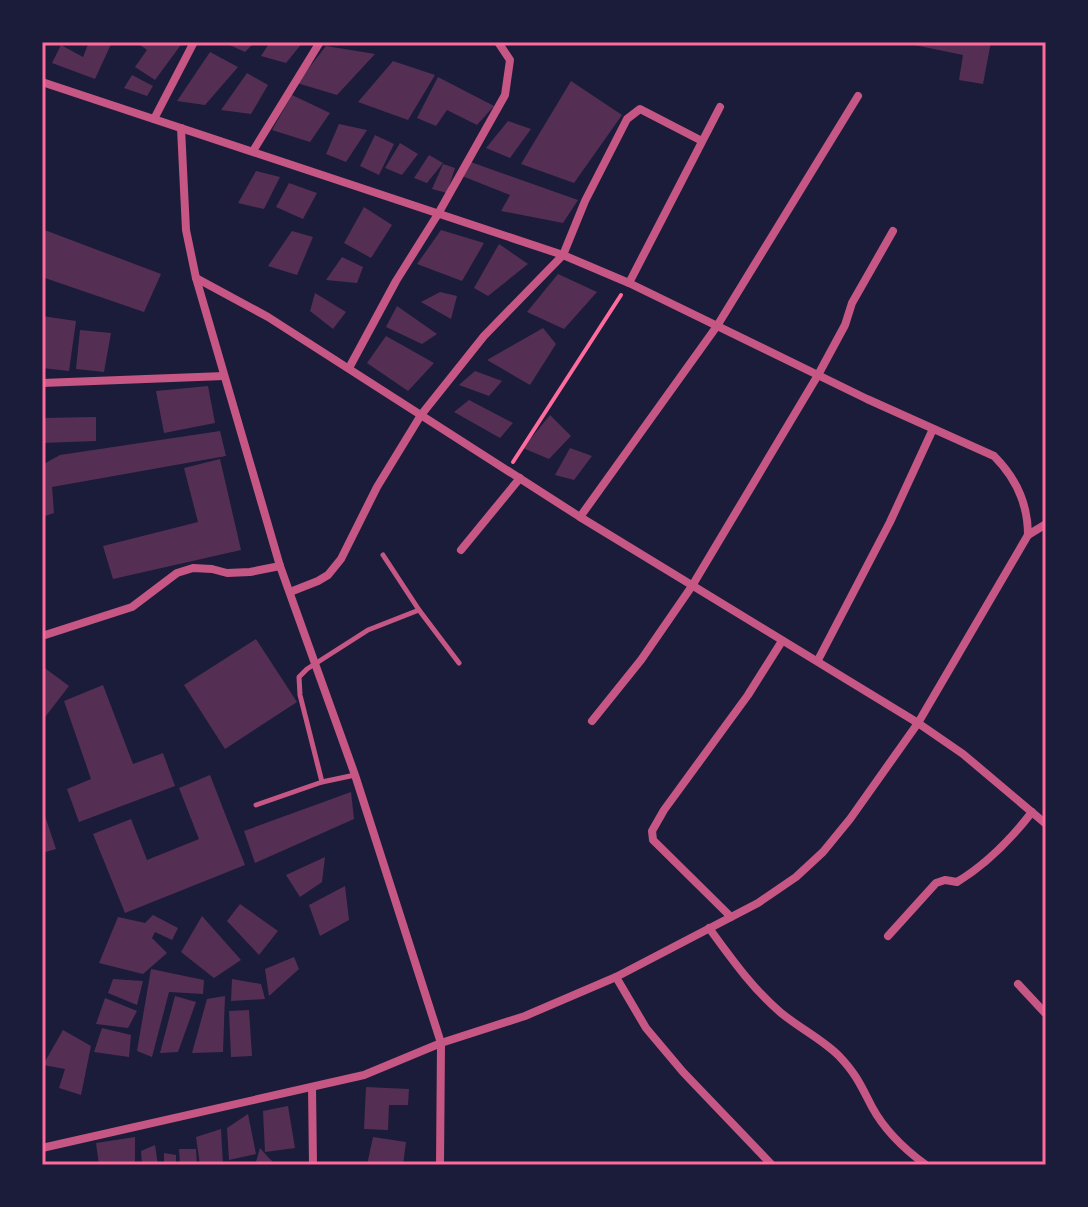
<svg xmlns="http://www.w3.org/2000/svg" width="1088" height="1207" viewBox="0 0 1088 1207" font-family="Overpass,sans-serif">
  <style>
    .building { fill: #542f53 }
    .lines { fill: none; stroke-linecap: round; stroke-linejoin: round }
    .path { stroke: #ff6b9d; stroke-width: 4 }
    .service { stroke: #c65784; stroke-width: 5 }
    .minor { stroke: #c65784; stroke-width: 8 }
    .neatline { fill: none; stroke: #ff6b9d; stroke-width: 3 }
  </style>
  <rect width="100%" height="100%" fill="#1b1b3a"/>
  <g class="building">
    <polygon points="89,42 112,42 95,79 52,63 61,45 83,57"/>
    <polygon points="136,42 183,42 155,80 135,67 147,50"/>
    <polygon points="223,42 255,42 245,52"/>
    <polygon points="270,42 303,42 286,63 261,56"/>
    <polygon points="900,42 991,42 983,84 959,80 963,55"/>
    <polygon points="326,46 375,54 337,95 297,83"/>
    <polygon points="210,52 238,67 205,105 177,101"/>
    <polygon points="393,61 435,75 408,120 358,102"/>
    <polygon points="247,73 268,85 251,114 221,110"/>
    <polygon points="132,75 153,86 147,96 124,88"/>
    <polygon points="438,77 494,106 477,125 447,110 436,126 417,118"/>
    <polygon points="571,81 622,115 574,183 521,164"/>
    <polygon points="292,95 330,113 310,142 272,130"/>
    <polygon points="508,121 531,129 510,158 486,148"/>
    <polygon points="339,124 367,130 346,162 326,154"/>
    <polygon points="375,135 394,144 379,175 360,166"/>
    <polygon points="400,143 418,154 402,175 385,168"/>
    <polygon points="429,155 443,163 427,183 414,178"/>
    <polygon points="468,161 578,200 563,223 501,211 510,195 462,176"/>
    <polygon points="443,164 455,168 447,193 432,189"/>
    <polygon points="256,171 280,177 264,209 238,203"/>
    <polygon points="289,183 317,193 303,219 276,207"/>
    <polygon points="364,207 392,225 371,258 344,243"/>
    <polygon points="42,229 161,274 144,312 42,277"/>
    <polygon points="441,230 484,243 462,281 417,264"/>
    <polygon points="292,231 313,237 297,275 268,266"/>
    <polygon points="499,244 528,264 488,296 474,288"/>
    <polygon points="342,257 363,267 357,283 326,280"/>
    <polygon points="558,274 597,292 564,329 527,312"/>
    <polygon points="440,292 457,296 451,319 421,302"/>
    <polygon points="315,293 346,312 333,329 310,311"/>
    <polygon points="397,306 437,334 422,344 386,327"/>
    <polygon points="42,316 76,321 69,371 42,368"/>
    <polygon points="543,328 556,344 530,385 487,360"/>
    <polygon points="80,330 111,333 104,372 76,369"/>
    <polygon points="386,336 434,363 408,391 367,363"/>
    <polygon points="475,371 502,381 489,396 459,385"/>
    <polygon points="208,386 215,423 164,433 156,391"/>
    <polygon points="469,400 513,423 500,438 454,412"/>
    <polygon points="550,415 571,436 549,459 523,448"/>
    <polygon points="96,417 96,441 42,443 42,418"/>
    <polygon points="220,431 226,456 52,487 54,513 42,517 42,465 60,455"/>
    <polygon points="570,448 592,456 574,480 555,475"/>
    <polygon points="220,459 241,550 113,579 103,546 198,522 184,468"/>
    <polygon points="256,639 297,702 225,749 184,685"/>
    <polygon points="42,666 69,686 42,721"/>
    <polygon points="103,685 133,764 163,753 175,786 79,822 67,789 91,779 64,701"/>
    <polygon points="210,775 245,865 125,913 93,834 131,819 147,860 199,839 179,788"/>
    <polygon points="351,792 354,819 255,863 244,831"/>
    <polygon points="42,807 56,849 42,853"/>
    <polygon points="325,857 322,882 300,897 286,875"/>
    <polygon points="345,886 349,920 320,936 309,905"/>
    <polygon points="240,904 278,931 259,955 227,921"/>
    <polygon points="153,915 178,928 172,940 155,932 152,938 167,953 143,974 99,963 118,917 145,923"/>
    <polygon points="202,916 241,960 214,978 181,952"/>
    <polygon points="294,957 299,969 269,996 265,969"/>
    <polygon points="151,969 204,980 203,994 169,992 152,1057 137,1051"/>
    <polygon points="113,979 143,981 137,1005 108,993"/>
    <polygon points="232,979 261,984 265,999 231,1001"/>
    <polygon points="175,996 196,1002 178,1052 160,1053"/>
    <polygon points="225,996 223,1052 192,1053 207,999"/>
    <polygon points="105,998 137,1011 128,1028 96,1024"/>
    <polygon points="249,1010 252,1056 231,1057 229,1011"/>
    <polygon points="102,1028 131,1035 129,1057 94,1052"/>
    <polygon points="63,1030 91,1046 81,1095 59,1088 65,1069 43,1065"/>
    <polygon points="366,1087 409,1089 408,1105 389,1105 388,1130 364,1129"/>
    <polygon points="288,1106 295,1148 265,1152 263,1111"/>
    <polygon points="248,1114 256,1154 229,1160 227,1128"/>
    <polygon points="221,1129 223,1165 200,1165 196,1137"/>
    <polygon points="135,1137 135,1165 99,1165 96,1143"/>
    <polygon points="373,1137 406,1142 403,1165 367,1165"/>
    <polygon points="155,1145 158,1165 142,1165 141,1151"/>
    <polygon points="260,1148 268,1157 276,1165 255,1165"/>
    <polygon points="179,1149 196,1149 197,1165 180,1165"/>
    <polygon points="164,1153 176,1155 176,1165 164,1165"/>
  </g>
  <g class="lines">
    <polyline class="path" points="513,462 621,295"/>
    <g class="service">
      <polyline points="383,555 419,610"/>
      <polyline points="355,775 322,782 300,695 299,677 307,669 368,630 419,610 459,663"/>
      <polyline points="256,805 322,782"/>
    </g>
    <g class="minor">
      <path d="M 42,82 L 563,255 L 629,283 L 867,399 L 994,456 C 1016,478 1028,504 1028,535 L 918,723 L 850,819 L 823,852 L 796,877 L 758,903 L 616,977 L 525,1016 L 441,1043 L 364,1075 L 42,1148"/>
      <polyline points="154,119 194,42"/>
      <polyline points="181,128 186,230 196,278 280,566 355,775 441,1043 440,1165"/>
      <polyline points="253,151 320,42"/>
      <polyline points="196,278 268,317 580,517 918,723 963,754 1046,824"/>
      <polyline points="629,283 720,107"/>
      <polyline points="349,368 396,281 438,214 505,95 510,60 498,42"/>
      <polyline points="42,383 224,376"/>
      <polyline points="580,517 717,326 858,96"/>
      <polyline points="1028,535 1046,524"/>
      <polyline points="461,550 520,478"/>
      <polyline points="290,592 318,581 328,575 341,559 377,487 421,415 484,336 563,255 585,201 627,119 640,109 702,141"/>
      <polyline points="42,636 132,607 177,573 193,568 212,569 227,573 250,572 280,566"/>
      <polyline points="818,660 890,522 933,429"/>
      <polyline points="592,721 641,660 692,586 818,375 845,325 852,303 893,231"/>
      <polyline points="731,917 653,840 652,831 664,810 748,695 782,641"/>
      <path d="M 709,928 C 731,958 752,988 780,1012 C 799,1028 822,1039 839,1056 C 857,1075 861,1086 872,1107 C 885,1131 904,1149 926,1165"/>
      <path d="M 888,936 L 936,883 L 945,880 L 957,882 C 987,864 1011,839 1032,812"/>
      <polyline points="616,977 646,1028 683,1072 772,1165"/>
      <polyline points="1018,984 1046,1014"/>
      <polyline points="312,1087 313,1165"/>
    </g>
  </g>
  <rect width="1088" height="1207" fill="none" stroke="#1b1b3a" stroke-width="88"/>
  <rect x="44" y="44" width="1000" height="1119" class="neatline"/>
</svg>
